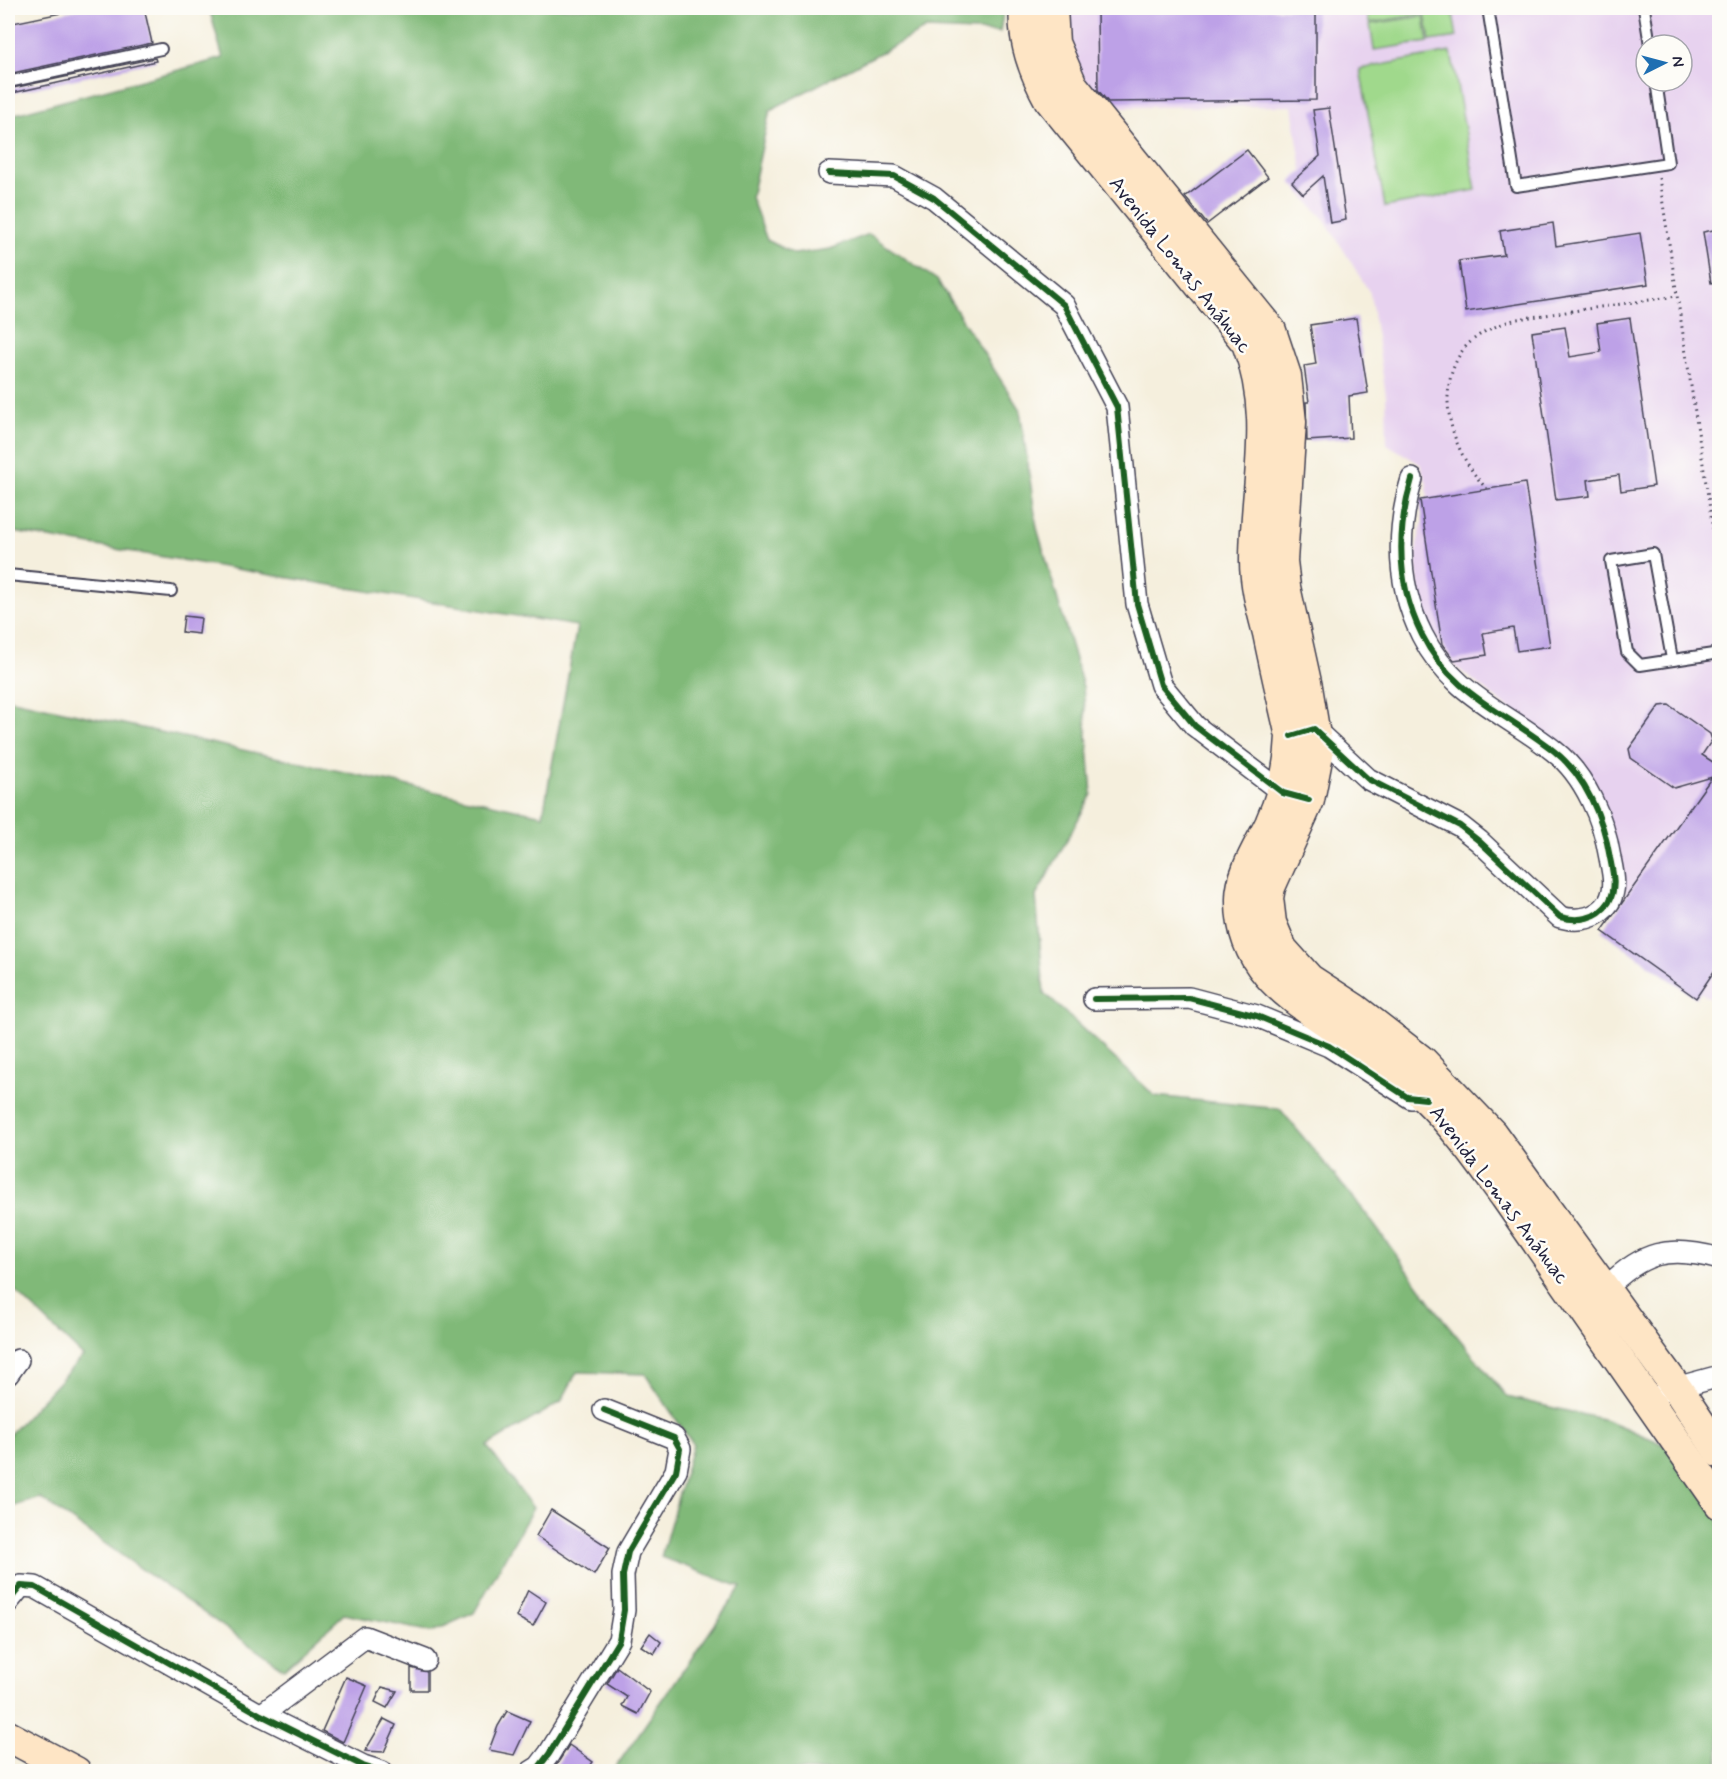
<svg xmlns="http://www.w3.org/2000/svg" width="1727" height="1779" viewBox="0 0 1727 1779" font-family="Mynerve,sans-serif">
  <style>
    .built { fill: #e7d2ef; fill-rule: evenodd }
    .green { fill: #a0d98c; stroke: #617e64; stroke-width: 1.5 }
    .forest { fill: #80b978; stroke: #516e5a; stroke-width: 1.5 }
    .building { fill: #bda1e7 }
    .lines { fill: none; stroke-linecap: round; stroke-linejoin: round }
    .lane-casing { stroke: #424153; stroke-width: 14 }
    .street-casing { stroke: #424153; stroke-width: 24 }
    .secondary-casing { stroke: #424153; stroke-width: 33 }
    .path { stroke: #424153; stroke-width: 3; stroke-dasharray: 1.5 4.5; stroke-linecap: butt }
    .lane { stroke: #fff; stroke-width: 10 }
    .street { stroke: #fff; stroke-width: 21 }
    .secondary { stroke: #fee5c5; stroke-width: 30 }
    .cycleway-casing { stroke: #fdfcf7; stroke-width: 10 }
    .cycleway { stroke: #1b5e20; stroke-width: 6 }
    .labels { text-anchor: middle; dominant-baseline: central; stroke-width: 5; stroke-linejoin: round; paint-order: stroke }
    .street-label { font-size: 21px; fill: #22223b; stroke: #fdfcf7 }
  </style>
  <rect width="100%" height="100%" fill="#fdfcf7"/>
  <filter id="ink" filterUnits="userSpaceOnUse"><feTurbulence type="fractalNoise" baseFrequency=".0167" numOctaves="2"/><feDisplacementMap in="SourceGraphic" scale="12" xChannelSelector="R" yChannelSelector="G"/><feConvolveMatrix kernelMatrix="1 2 1 2 8 2 1 2 1" color-interpolation-filters="sRGB"/></filter>
  <filter id="wash" filterUnits="userSpaceOnUse"><feTurbulence type="fractalNoise" baseFrequency=".008" numOctaves="4" result="noise"/><feDisplacementMap in="SourceGraphic" scale="24" xChannelSelector="R" yChannelSelector="G"/><feGaussianBlur stdDeviation="1.35" result="paint"/><feColorMatrix in="noise" values="0 0 0 0 0 0 0 0 0 0 0 0 0 0 0 0 0 1.4 0 .05"/><feComposite in="paint" operator="in"/></filter>
  <g filter="url(#wash)">
    <rect width="100%" height="100%" fill="#f5efdd"/>
    <path class="built" d="M 1063,8 L 1719,8 L 1719,1005 L 1700,992 L 1696,998 L 1626,898 L 1623,872 L 1560,748 L 1455,666 L 1434,636 L 1421,603 L 1416,565 L 1417,544 L 1428,503 L 1427,484 L 1420,464 L 1387,444 L 1386,396 L 1370,293 L 1325,220 L 1290,182 L 1302,170 L 1292,106 L 1104,107 L 1069,57 ZM 1646,45 L 1682,45 L 1682,81 L 1646,81 Z"/>
    <g class="green">
      <polygon points="1367,8 1422,8 1423,14 1369,23"/>
      <polygon points="1424,8 1452,8 1457,37 1430,41"/>
      <polygon points="1424,16 1428,42 1374,50 1370,24"/>
      <polygon points="1451,52 1476,190 1385,207 1360,69"/>
    </g>
    <polygon class="forest" points="209,8 1004,8 1000,32 926,29 770,110 751,197 767,240 794,254 830,249 869,234 937,280 1020,410 1037,528 1083,687 1092,794 1036,896 1044,993 1155,1096 1280,1109 1364,1211 1444,1320 1507,1397 1606,1420 1719,1467 1719,1771 613,1771 741,1587 661,1557 693,1444 645,1374 577,1372 561,1402 487,1446 533,1508 474,1613 432,1632 344,1614 284,1669 40,1498 8,1508 8,1436 83,1356 8,1284 8,699 543,815 577,626 8,531 8,116 223,58"/>
    <g id="blocks">
      <g class="building">
        <polygon points="85,8 144,8 152,43 8,74 8,24"/>
        <polygon points="1316,9 1316,100 1108,102 1098,90 1097,10"/>
        <polygon points="155,58 156,61 8,94 8,89"/>
        <polygon points="1329,108 1346,220 1330,223 1323,176 1303,194 1292,182 1320,156 1313,110"/>
        <polygon points="1247,150 1268,177 1207,224 1185,197"/>
        <polygon points="1553,223 1556,246 1640,233 1648,284 1466,312 1459,261 1504,255 1500,231"/>
        <polygon points="1719,229 1719,282 1711,283 1703,232"/>
        <polygon points="1356,318 1368,393 1349,396 1351,438 1307,441 1306,402 1309,402 1304,366 1316,364 1310,325"/>
        <polygon points="1630,318 1654,486 1621,491 1619,475 1588,480 1590,496 1556,500 1532,332 1565,327 1570,357 1601,352 1597,323"/>
        <polygon points="1525,483 1550,646 1517,651 1513,628 1483,633 1487,655 1454,660 1442,644 1420,500"/>
        <polygon points="184,616 201,618 199,634 182,632"/>
        <polygon points="1669,705 1710,734 1712,740 1702,755 1719,766 1719,964 1696,998 1602,931 1712,777 1674,788 1631,758 1629,749 1660,706"/>
        <polygon points="551,1510 610,1548 594,1575 536,1536"/>
        <polygon points="528,1590 546,1602 533,1626 516,1617"/>
        <polygon points="650,1633 661,1642 654,1654 641,1646"/>
        <polygon points="617,1667 650,1692 638,1714 622,1706 627,1697 607,1684"/>
        <polygon points="411,1668 427,1672 427,1690 411,1690"/>
        <polygon points="346,1677 367,1686 343,1742 322,1731"/>
        <polygon points="382,1687 397,1691 387,1708 375,1702"/>
        <polygon points="507,1711 530,1721 514,1755 489,1750 498,1726"/>
        <polygon points="384,1719 396,1725 384,1752 365,1751"/>
        <polygon points="569,1745 593,1762 586,1772 552,1772"/>
      </g>
    </g>
  </g>
  <g filter="url(#ink)">
    <use href="#blocks" fill-opacity="0" stroke="#424153" stroke-width="1.5"/>
    <g class="lines">
      <g class="lane-casing">
        <g id="lane">
          <polyline points="1488,8 1516,186 1668,163 1656,81"/>
          <polyline points="1644,8 1650,45"/>
          <polyline points="8,82 161,49"/>
          <polyline points="8,575 171,591"/>
          <polyline points="1672,659 1653,554 1611,561 1627,652 1640,665 1720,653"/>
        </g>
      </g>
      <g class="street-casing">
        <g id="street">
          <polyline points="829,173 894,176 934,198 1064,305 1117,407 1137,604 1161,685 1195,726 1283,793 1293,796"/>
          <path d="M 1311,730 L 1314,729 L 1368,779 L 1460,826 L 1479,841 L 1560,917 C 1578,922 1598,919 1609,902 C 1617,888 1613,873 1610,858 C 1604,820 1585,775 1554,751 C 1505,712 1451,694 1422,635 C 1397,585 1396,532 1412,479"/>
          <polyline points="1094,999 1189,998 1257,1016 1329,1046 1411,1098"/>
          <path d="M 1605,1289 C 1643,1251 1668,1245 1720,1259"/>
          <polyline points="8,1374 18,1360"/>
          <polyline points="1665,1391 1720,1376"/>
          <polyline points="8,1602 21,1586 35,1587 261,1715 363,1766 382,1772"/>
          <polyline points="261,1715 365,1637 425,1660"/>
          <polyline points="531,1772 539,1767 549,1754 619,1640 624,1610 623,1575 628,1552 676,1471 680,1449 674,1438 604,1410"/>
        </g>
      </g>
      <g class="secondary-casing">
        <g id="secondary">
          <path d="M 1025,8 C 1022,40 1033,70 1049,99 L 1247,343 C 1276,418 1255,484 1255,561 C 1255,585 1262,610 1268,633 C 1275,667 1283,702 1291,736 C 1290,768 1283,795 1270,824 C 1259,847 1241,873 1241,899 C 1240,968 1290,997 1339,1030 C 1369,1050 1399,1072 1425,1097 C 1455,1126 1480,1162 1505,1196 L 1720,1504"/>
          <polyline points="1052,8 1054,43 1072,85 1271,331 1286,376 1291,422 1282,561 1285,587 1307,687 1318,754 1309,800 1270,887 1268,898 1271,923 1282,949 1309,979 1355,1009 1422,1061 1492,1134 1678,1390 1720,1453"/>
          <polyline points="8,1736 76,1772"/>
        </g>
      </g>
      <g class="path">
        <polyline points="1659,178 1715,542"/>
        <path d="M 1487,489 C 1455,456 1434,400 1459,356 C 1471,335 1496,325 1517,319 L 1677,296"/>
      </g>
      <use href="#lane" class="lane"/>
      <use href="#street" class="street"/>
      <use href="#secondary" class="secondary"/>
      <g class="cycleway-casing">
        <g id="cycleway">
          <polyline points="829,173 894,176 934,198 1064,305 1117,407 1137,604 1161,685 1195,726 1283,793 1309,800"/>
          <path d="M 1291,736 L 1314,729 L 1368,779 L 1460,826 L 1479,841 L 1560,917 C 1578,922 1598,919 1609,902 C 1617,888 1613,873 1610,858 C 1604,820 1585,775 1554,751 C 1505,712 1451,694 1422,635 C 1397,585 1396,532 1412,479"/>
          <polyline points="1094,999 1189,998 1257,1016 1329,1046 1407,1097 1426,1099"/>
          <polyline points="8,1602 21,1586 35,1587 261,1715 363,1766 382,1772"/>
          <polyline points="531,1772 539,1767 549,1754 619,1640 624,1610 623,1575 628,1552 676,1471 680,1449 674,1438 604,1410"/>
        </g>
      </g>
      <use href="#cycleway" class="cycleway"/>
    </g>
  </g>
  <g class="labels">
    <g class="street-label">
      <text transform="translate(1180 265) rotate(52)">Avenida Lomas Anáhuac</text>
      <text transform="translate(1499 1195) rotate(53)">Avenida Lomas Anáhuac</text>
    </g>
  </g>
  <rect width="1727" height="1779" fill="none" stroke="#fdfcf7" stroke-width="30"/>
  <g transform="translate(1664 63) rotate(84)"><circle r="28" fill="#fdfcf7" stroke="#a5a5ac" stroke-width="1.5"/>
  <path d="M0-4.5L10 22L0 15L-10 22Z" fill="#1f6fb2"/>
  <text y="-9" font-size="16" font-weight="bold" text-anchor="middle" fill="#22223b">N</text>
  </g>
</svg>
